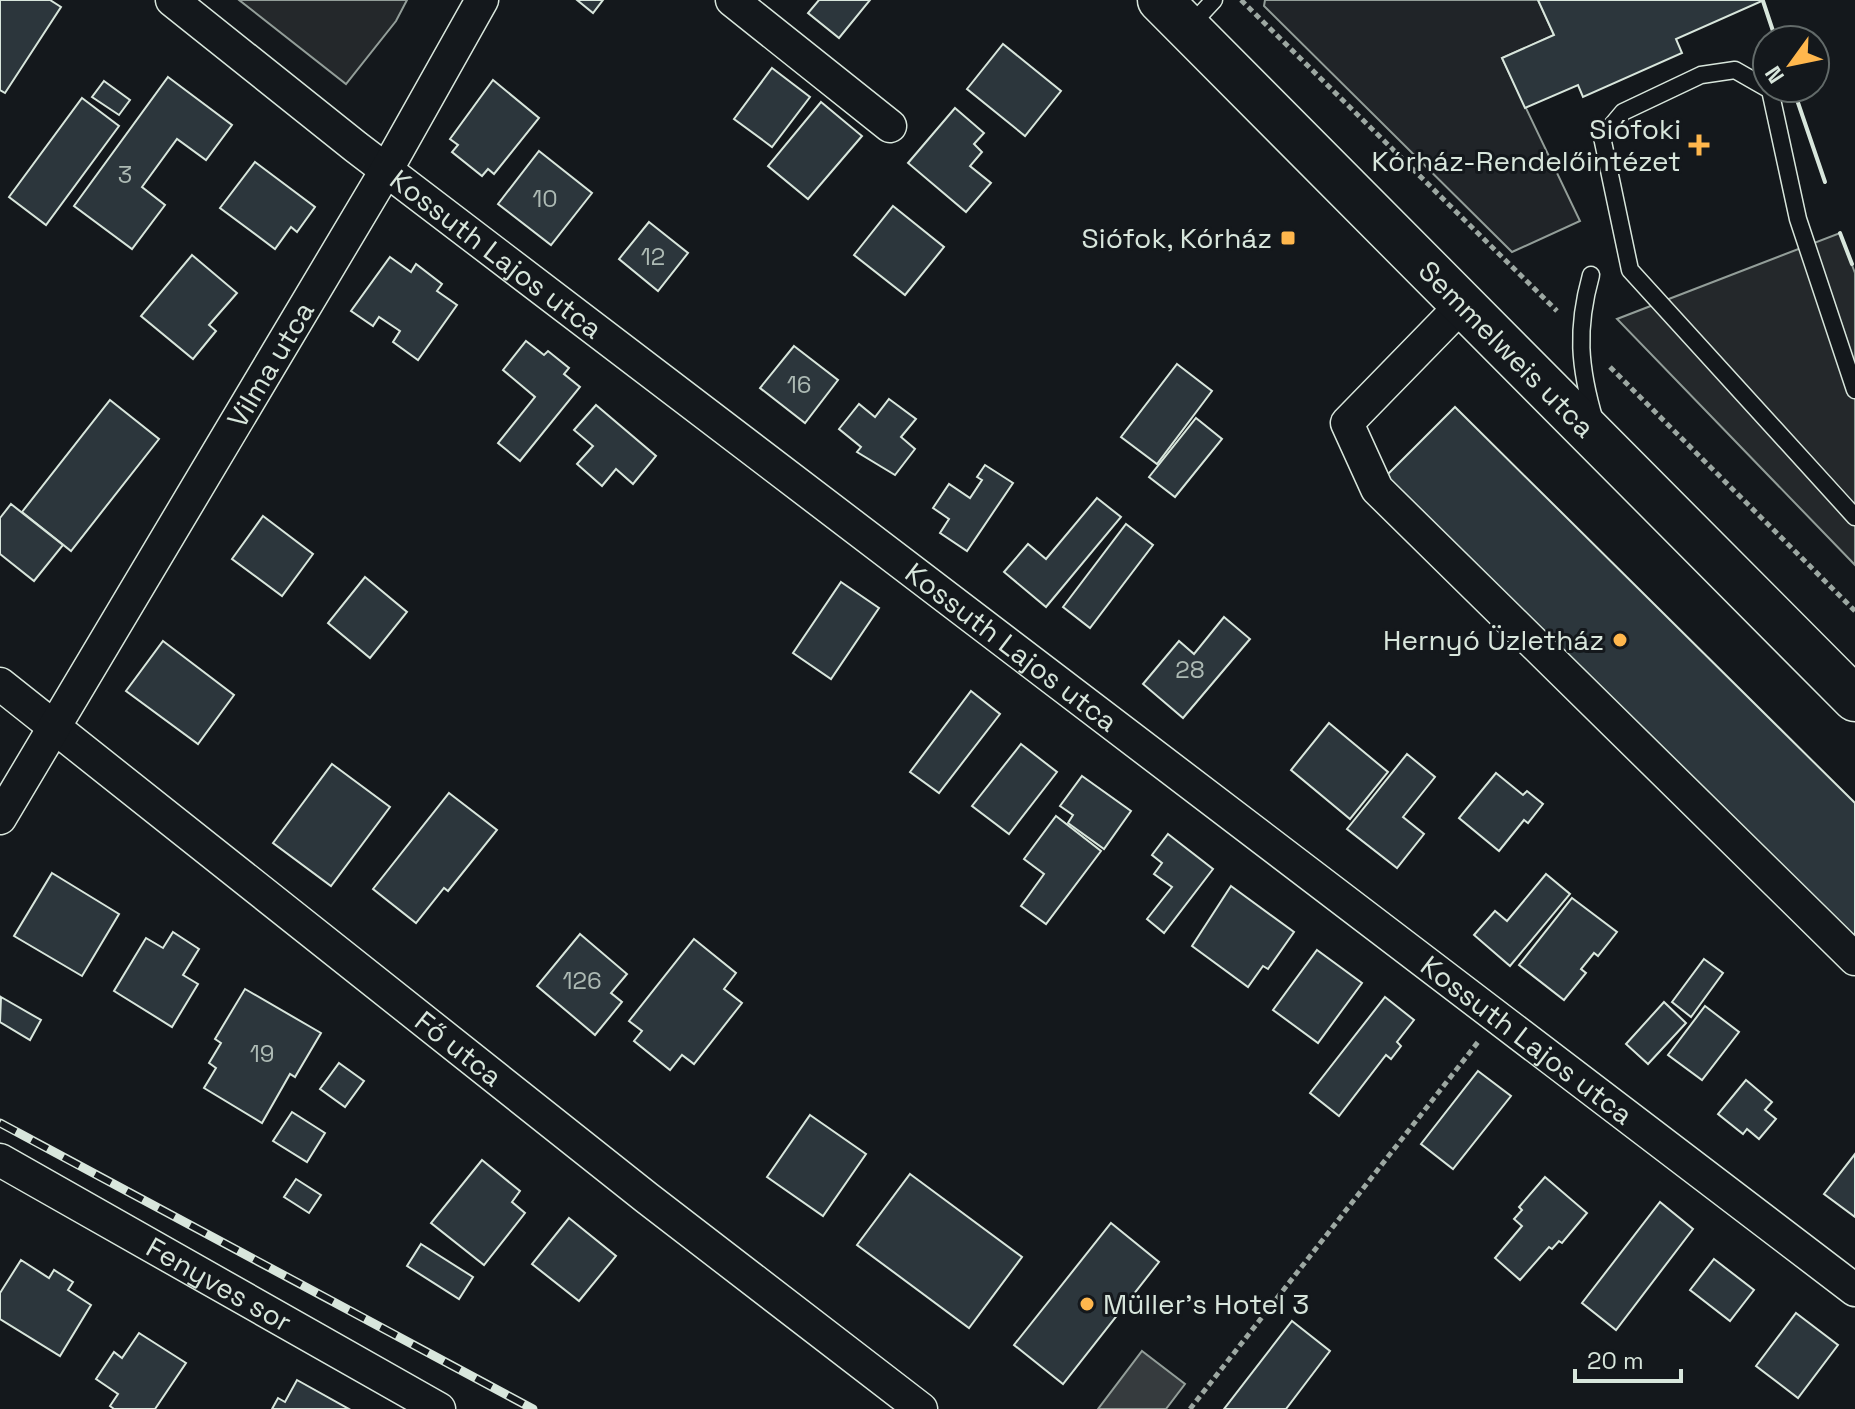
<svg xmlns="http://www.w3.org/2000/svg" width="1855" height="1409" viewBox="0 0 1855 1409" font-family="'Space Grotesk',sans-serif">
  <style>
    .green { fill: #202428; stroke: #939e99; stroke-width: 2 }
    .parking { fill: #24282b; stroke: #939e99; stroke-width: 2 }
    .water { fill: #363b3e; stroke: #939e99; stroke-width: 2 }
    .building { fill: #2c363c; stroke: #d8e6dc; stroke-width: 2 }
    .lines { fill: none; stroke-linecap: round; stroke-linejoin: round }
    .service-casing { stroke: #d8e6dc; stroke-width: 19 }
    .minor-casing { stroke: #d8e6dc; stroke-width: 35 }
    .primary-casing { stroke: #d8e6dc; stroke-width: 47 }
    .path { stroke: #9da8a2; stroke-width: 5; stroke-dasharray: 6 4; stroke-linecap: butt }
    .service { stroke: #14181c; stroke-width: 16 }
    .minor { stroke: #14181c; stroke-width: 32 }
    .primary { stroke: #14181c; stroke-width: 44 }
    .rail-casing { stroke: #d8e6dc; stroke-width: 9 }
    .rail { stroke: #14181c; stroke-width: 6; stroke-dasharray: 18; stroke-linecap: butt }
    .wall { stroke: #d8e6dc; stroke-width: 4 }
    .poi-dot { fill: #ffb74d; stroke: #14181c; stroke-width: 3 }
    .labels { text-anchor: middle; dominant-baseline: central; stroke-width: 6; stroke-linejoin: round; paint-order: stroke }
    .number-label { font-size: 24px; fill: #adbab4 }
    .poi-label { font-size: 28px; fill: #d8e6dc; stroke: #14181c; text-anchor: end }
    .street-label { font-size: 28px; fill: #d8e6dc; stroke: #14181c }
  </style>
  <rect width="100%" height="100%" fill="#14181c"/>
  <polygon class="green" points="1265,0 1538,0 1554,35 1502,58 1580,221 1512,252 1264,6"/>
  <g class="parking">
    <polygon points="239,0 407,0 396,21 346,84"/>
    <polygon points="1840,233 1855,273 1855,565 1617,319"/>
  </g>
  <polygon class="water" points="1142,1351 1185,1384 1166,1409 1098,1409"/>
  <g class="building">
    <polygon points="0,0 50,0 61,7 5,93 0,90"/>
    <polygon points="577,0 603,0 593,13"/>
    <polygon points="819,0 870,0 839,38 808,13"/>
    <polygon points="1538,0 1764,0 1676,39 1682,53 1583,97 1578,85 1525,108 1502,58 1554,35"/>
    <polygon points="1003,44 1061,91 1025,136 967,89"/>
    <polygon points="772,68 810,97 772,147 734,119"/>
    <polygon points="168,77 232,125 206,160 177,139 142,187 165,205 132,249 74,206"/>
    <polygon points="493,80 539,118 494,174 488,169 482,176 452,152 458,145 450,139"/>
    <polygon points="104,81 130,100 119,115 92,97"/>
    <polygon points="82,98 119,126 46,225 9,197"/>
    <polygon points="821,102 862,136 808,199 768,166"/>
    <polygon points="955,108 984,133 974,144 982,152 970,166 991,183 966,212 908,163"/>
    <polygon points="539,151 592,193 551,245 498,204"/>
    <polygon points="255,162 315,207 297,232 291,227 275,249 220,208"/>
    <polygon points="893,206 944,247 905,295 854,255"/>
    <polygon points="649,222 688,253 658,291 619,259"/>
    <polygon points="192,255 237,293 209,325 216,331 193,359 141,316"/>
    <polygon points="390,257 411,272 416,264 442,284 437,291 457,305 418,360 393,342 400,331 379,317 373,326 351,311"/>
    <polygon points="526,341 544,355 548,351 569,368 564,374 580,387 520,461 498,443 535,397 503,370"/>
    <polygon points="794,346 838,380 805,423 760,388"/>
    <polygon points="1177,364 1212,391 1157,464 1121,437"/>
    <polygon points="889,399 916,419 901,437 915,449 895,475 857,452 861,447 839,429 859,404 875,417"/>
    <polygon points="110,400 159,439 71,551 22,512"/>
    <polygon points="596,405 656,456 633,484 616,469 602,486 577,464 593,446 574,430"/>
    <polygon points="1455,407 1855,803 1855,943 1385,477"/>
    <polygon points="1196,418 1222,439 1175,497 1149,477"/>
    <polygon points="985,465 1013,483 967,551 940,533 949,519 933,508 949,484 970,498 982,480 977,477"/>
    <polygon points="1097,498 1121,517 1046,607 1004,572 1028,544 1046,559"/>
    <polygon points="11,504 63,545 34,581 0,554 0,518"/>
    <polygon points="263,516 313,554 282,596 232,559"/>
    <polygon points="1126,524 1153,545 1090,628 1063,607"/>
    <polygon points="365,577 407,612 370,658 328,623"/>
    <polygon points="841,582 879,608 831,679 793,653"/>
    <polygon points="1224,617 1250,639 1183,718 1143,684 1179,641 1194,654"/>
    <polygon points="163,641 234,695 198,744 126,691"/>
    <polygon points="971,691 1000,714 939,793 910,772"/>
    <polygon points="1329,723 1388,772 1350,819 1291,770"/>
    <polygon points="1021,744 1057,772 1009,834 972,806"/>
    <polygon points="1407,754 1435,777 1403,817 1424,834 1397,868 1347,829"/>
    <polygon points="332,764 390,807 331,886 273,843"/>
    <polygon points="1496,773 1523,795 1527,791 1543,804 1528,823 1524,820 1499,851 1459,818"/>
    <polygon points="1082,776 1131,811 1104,849 1068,823 1073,815 1060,806"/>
    <polygon points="449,793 497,830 448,891 444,888 416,923 373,889"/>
    <polygon points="1056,816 1101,851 1046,924 1021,906 1044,874 1024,859"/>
    <polygon points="1168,834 1213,869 1164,933 1147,919 1172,887 1154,874 1162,863 1152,855"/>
    <polygon points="52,873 119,914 82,976 14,936"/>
    <polygon points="1546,874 1570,894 1510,966 1474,935 1495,911 1507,921"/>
    <polygon points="1231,886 1294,932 1268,969 1263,966 1248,987 1192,946"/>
    <polygon points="1572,898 1617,932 1598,956 1594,953 1581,969 1586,973 1564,1000 1519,965"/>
    <polygon points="173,932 199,949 183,975 198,984 172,1027 114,991 146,938 163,948"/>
    <polygon points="580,934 627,974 611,993 622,1002 595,1035 537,986"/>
    <polygon points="694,939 736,973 724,989 742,1003 694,1064 682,1055 670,1070 634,1041 642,1031 629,1021"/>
    <polygon points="1317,950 1362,983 1318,1043 1273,1010"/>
    <polygon points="1704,959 1723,973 1691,1017 1672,1002"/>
    <polygon points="245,989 321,1033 295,1077 290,1074 262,1123 204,1088 216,1068 209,1063 221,1043 215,1039"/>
    <polygon points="1,997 41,1020 30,1040 0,1022"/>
    <polygon points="1385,997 1414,1020 1397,1042 1401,1046 1391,1059 1386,1055 1339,1116 1310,1093"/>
    <polygon points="1664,1002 1686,1023 1648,1064 1626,1044"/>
    <polygon points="1705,1006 1739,1032 1702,1080 1668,1055"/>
    <polygon points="339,1063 364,1081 345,1107 320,1089"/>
    <polygon points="1478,1071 1511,1096 1453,1169 1421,1144"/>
    <polygon points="1746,1080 1772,1102 1765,1110 1776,1119 1759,1139 1747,1129 1743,1134 1718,1114"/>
    <polygon points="292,1112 325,1133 307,1162 273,1141"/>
    <polygon points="810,1115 866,1154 823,1216 767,1177"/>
    <polygon points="1855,1154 1855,1217 1824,1194"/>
    <polygon points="482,1160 520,1191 512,1202 525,1213 484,1265 431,1223"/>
    <polygon points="910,1174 1022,1257 969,1328 857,1245"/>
    <polygon points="1545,1177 1587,1213 1562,1243 1559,1241 1552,1249 1549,1247 1520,1280 1495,1258 1522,1226 1514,1219 1522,1210 1519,1207"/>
    <polygon points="296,1179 321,1195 309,1213 284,1197"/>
    <polygon points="1660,1202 1693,1229 1616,1330 1582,1303"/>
    <polygon points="569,1218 616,1256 579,1301 532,1264"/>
    <polygon points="1111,1223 1159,1262 1063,1384 1014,1345"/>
    <polygon points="421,1244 473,1277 459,1299 407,1266"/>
    <polygon points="1714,1259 1754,1290 1730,1321 1690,1290"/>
    <polygon points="21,1260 49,1278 54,1270 73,1282 68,1290 91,1305 60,1356 0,1319 0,1293"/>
    <polygon points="1796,1313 1838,1345 1798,1398 1756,1366"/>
    <polygon points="1292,1321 1330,1351 1286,1409 1224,1409"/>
    <polygon points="139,1333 186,1363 155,1409 114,1409 110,1406 118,1394 96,1379 114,1352 122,1358"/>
    <polygon points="297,1380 349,1409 272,1409 278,1398 285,1402"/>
  </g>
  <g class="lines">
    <g class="service-casing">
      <g id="service">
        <polyline points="1188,28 1214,0"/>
        <path d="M 1591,275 C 1576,329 1579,367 1595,421"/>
        <polyline points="1855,390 1798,219 1770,90 1735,70 1701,75 1623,112 1602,137 1630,270 1855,517"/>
      </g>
    </g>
    <g class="minor-casing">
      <g id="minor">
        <path id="s1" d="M 172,0 L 356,147 L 1855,1290"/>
        <polyline points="732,0 890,126"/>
        <polyline points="1463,304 1347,423 1377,489 1855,959"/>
        <path id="s2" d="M 0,684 L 647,1198 L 921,1409"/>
        <path id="s3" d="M 0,818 L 387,169 L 482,0"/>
        <path id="s4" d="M 0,1160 L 439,1409"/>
      </g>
    </g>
    <g class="primary-casing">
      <g id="primary">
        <path id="s5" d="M 1160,0 L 1855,699"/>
      </g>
    </g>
    <g class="path">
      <polyline points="1241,0 1557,311"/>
      <polyline points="1610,367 1855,611"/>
      <polyline points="1190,1409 1478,1042"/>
    </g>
    <use href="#service" class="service"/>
    <use href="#minor" class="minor"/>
    <use href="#primary" class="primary"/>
    <g class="rail-casing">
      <polyline id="rail" points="0,1123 533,1409"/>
    </g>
    <use href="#rail" class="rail"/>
    <g class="wall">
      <polyline points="1763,1 1776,40"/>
      <polyline points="1793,88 1825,182"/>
      <polyline points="1840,233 1852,264"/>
    </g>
  </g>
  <g class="poi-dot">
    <path d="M1695 133h8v8h8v8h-8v8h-8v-8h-8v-8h8z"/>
    <rect x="1280" y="230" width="16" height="16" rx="4"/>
    <circle cx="1620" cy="640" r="8"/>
    <circle cx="1087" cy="1304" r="8"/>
  </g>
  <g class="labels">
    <g class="number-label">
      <text x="125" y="174">3</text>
      <text x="545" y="198">10</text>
      <text x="653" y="256">12</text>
      <text x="799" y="384">16</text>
      <text x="1190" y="669">28</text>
      <text x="582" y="980">126</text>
      <text x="262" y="1053">19</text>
    </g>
    <g class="poi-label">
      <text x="1681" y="129">Siófoki<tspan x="1681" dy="32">Kórház-Rendelőintézet</tspan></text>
      <text x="1272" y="238">Siófok, Kórház</text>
      <text x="1604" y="640">Hernyó Üzletház</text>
      <text x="1103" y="1304" text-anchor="start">Müller's Hotel 3</text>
    </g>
    <g class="street-label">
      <text stroke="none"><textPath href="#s1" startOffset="412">Kossuth Lajos utca</textPath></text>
      <text stroke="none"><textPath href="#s5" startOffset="492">Semmelweis utca</textPath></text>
      <text stroke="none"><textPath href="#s3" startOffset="528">Vilma utca</textPath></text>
      <text stroke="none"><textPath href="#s1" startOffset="1060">Kossuth Lajos utca</textPath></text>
      <text stroke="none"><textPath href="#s1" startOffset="1708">Kossuth Lajos utca</textPath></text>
      <text stroke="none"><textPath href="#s2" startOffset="586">Fő utca</textPath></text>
      <text stroke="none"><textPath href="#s4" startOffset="252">Fenyves sor</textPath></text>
    </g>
  </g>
  <g transform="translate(1791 64) rotate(237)"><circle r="38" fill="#14181c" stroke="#626a69" stroke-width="2"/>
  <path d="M0-6L14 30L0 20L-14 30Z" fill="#ffb74d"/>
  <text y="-12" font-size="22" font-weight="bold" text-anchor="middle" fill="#d8e6dc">N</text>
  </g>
  <path d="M1575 1369v12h106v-12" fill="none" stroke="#d8e6dc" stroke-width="4"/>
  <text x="1587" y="1369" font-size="24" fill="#d8e6dc" stroke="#14181c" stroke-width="6" paint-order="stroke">20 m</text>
</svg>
